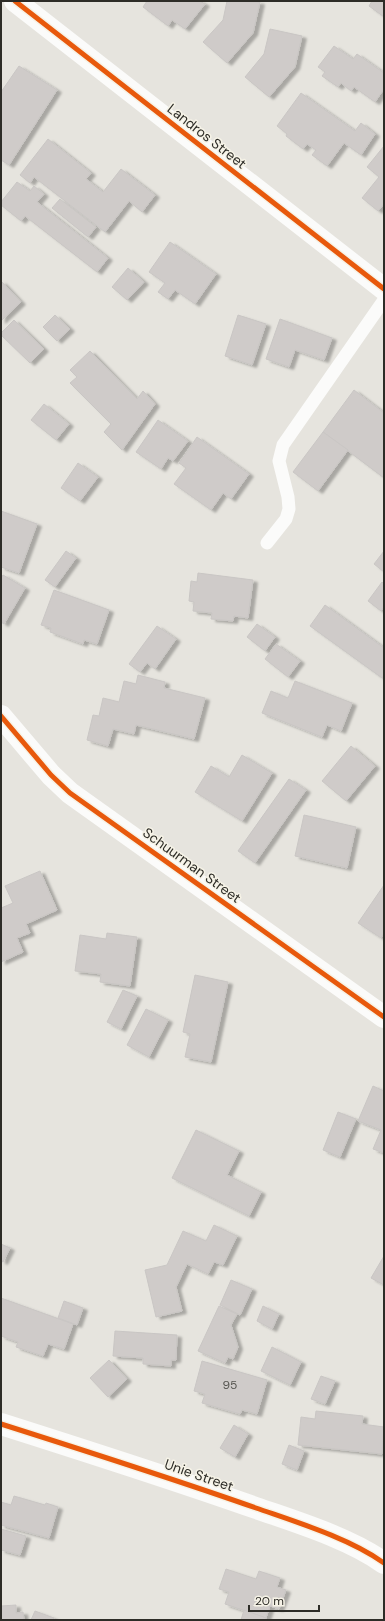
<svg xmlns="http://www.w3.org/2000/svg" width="385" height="1621" viewBox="0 0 385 1621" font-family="'DM Sans',sans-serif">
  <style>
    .building { fill: #cfcbc9; stroke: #c9c6c4; filter: url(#shadow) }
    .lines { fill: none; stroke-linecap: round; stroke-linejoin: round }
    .service { stroke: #fbfbfa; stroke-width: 13 }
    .minor { stroke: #fbfbfa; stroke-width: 22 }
    .cycleway-casing { stroke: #f6f3e7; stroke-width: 8 }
    .cycleway { stroke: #e8590c; stroke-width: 5 }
    .labels { text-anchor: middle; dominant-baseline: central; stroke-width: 3; stroke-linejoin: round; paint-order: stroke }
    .number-label { font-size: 12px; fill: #575651 }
    .street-label { font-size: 14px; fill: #2d2c27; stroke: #f6f3e7 }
  </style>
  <defs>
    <filter id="shadow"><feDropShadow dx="4.5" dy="2.5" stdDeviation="1" flood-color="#0004"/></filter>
  </defs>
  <rect width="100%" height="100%" fill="#e6e4de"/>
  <g class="building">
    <polygon points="147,1 200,1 205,4 185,29 172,20 168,26 143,7"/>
    <polygon points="227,1 260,2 253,33 227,63 203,42 223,20"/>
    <polygon points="372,1 384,1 384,17 369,6"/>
    <polygon points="270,29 302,36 295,67 269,97 245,77 264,54"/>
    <polygon points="334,46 353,59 357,54 384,73 384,89 375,102 354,87 351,91 341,83 338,87 322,76 325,72 318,67"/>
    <polygon points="19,66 57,90 9,165 1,160 1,92"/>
    <polygon points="301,93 355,131 361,123 375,134 361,155 344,143 327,166 312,155 316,150 307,144 303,149 286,136 287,134 277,126"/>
    <polygon points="48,139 91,173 86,179 103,192 121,169 155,195 142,212 129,201 105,232 34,177 30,183 20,175"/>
    <polygon points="384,146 384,204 378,211 362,198 379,177 367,167"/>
    <polygon points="17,182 30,191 34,186 44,194 37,202 108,258 97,272 25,216 21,221 1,205 1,202"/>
    <polygon points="60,199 96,227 88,237 52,208"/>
    <polygon points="170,242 216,274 195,304 175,290 168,299 158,292 165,283 149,272"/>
    <polygon points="128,268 144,282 127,300 112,287"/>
    <polygon points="1,281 21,302 1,321"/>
    <polygon points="55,315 70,329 57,341 43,327"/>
    <polygon points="238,315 266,324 252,365 225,356"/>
    <polygon points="280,319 332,338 324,360 295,350 289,367 266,359"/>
    <polygon points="14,320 44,349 30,363 1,335 1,333"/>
    <polygon points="90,351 137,399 143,391 155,404 122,450 104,432 111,424 70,383 77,377 70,370"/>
    <polygon points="354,390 384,413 384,478 323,432"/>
    <polygon points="44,404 69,424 56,440 31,420"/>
    <polygon points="158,420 188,441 173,461 168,458 161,469 136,452"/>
    <polygon points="323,432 348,450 318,491 293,472"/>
    <polygon points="197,437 249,474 231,499 223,493 211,510 174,484 186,468 179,463"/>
    <polygon points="78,463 98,477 80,501 61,488"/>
    <polygon points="1,511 37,524 19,573 1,567"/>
    <polygon points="66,551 76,558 55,587 45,580"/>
    <polygon points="384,551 384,572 374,564"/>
    <polygon points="198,573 253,580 248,618 234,616 233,621 211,619 212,613 193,611 194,602 189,601 191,581 197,582"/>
    <polygon points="3,575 25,588 4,624 1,622 1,578"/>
    <polygon points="382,582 384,584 384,607 381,611 368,601"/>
    <polygon points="54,590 109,610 97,644 84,640 83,644 50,632 51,628 41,625"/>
    <polygon points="325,605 384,648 384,675 382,678 310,626"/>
    <polygon points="257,624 275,637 265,651 247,637"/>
    <polygon points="157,626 176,639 155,669 147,663 140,672 129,664"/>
    <polygon points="276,644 300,661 288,677 265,659"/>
    <polygon points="138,675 165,682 164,688 205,698 194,739 136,725 134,734 113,729 108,746 87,740 93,715 99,716 103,698 119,702 124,681 136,684"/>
    <polygon points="295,681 352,703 341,731 327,725 322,737 262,713 271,691 288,698"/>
    <polygon points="351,746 375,766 346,801 322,781"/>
    <polygon points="242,755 272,773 242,821 195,792 211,766 229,777"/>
    <polygon points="289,779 306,790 255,863 238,851"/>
    <polygon points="304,815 356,827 347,868 295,856"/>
    <polygon points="40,871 57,910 26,924 30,933 17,938 23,952 1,962 1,908 13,903 5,886"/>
    <polygon points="384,885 384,933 381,938 358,923"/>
    <polygon points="107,933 137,937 130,986 100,982 101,974 75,971 80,935 106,939"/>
    <polygon points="195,975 228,982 211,1062 185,1057 190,1034 183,1032"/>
    <polygon points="123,990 137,996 121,1029 107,1022"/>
    <polygon points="146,1009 168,1020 149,1057 127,1045"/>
    <polygon points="373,1086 384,1091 384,1153 373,1149 381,1130 358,1121"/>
    <polygon points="338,1112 356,1119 340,1157 323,1150"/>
    <polygon points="196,1130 239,1151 227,1175 261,1192 249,1216 172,1178"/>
    <polygon points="214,1225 237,1236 223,1265 214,1262 208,1274 187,1264 176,1287 182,1311 156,1317 145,1270 167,1265 183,1231 206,1241"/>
    <polygon points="1,1244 10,1248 3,1262 1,1261"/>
    <polygon points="384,1256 384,1285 371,1278"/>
    <polygon points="231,1280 252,1289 240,1315 220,1305"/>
    <polygon points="1,1298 73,1324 64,1349 48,1344 43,1356 16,1347 18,1342 1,1336"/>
    <polygon points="64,1301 83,1308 77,1325 58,1318"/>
    <polygon points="219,1306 237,1314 231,1325 238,1347 233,1359 228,1357 225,1363 198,1351"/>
    <polygon points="263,1306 279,1314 272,1329 257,1321"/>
    <polygon points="115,1331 177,1335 176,1360 171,1360 171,1366 143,1364 143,1358 113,1356"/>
    <polygon points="272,1347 301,1362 290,1385 261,1371"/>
    <polygon points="109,1360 127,1379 108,1397 90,1378"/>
    <polygon points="202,1361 267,1380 257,1414 242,1410 240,1414 202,1403 205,1394 194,1391"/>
    <polygon points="321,1376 335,1381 325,1404 311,1399"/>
    <polygon points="316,1411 363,1416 362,1424 384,1427 382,1454 298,1445 301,1417 315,1419"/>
    <polygon points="234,1425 248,1434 235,1457 220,1448"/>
    <polygon points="289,1445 304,1451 297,1470 282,1464"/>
    <polygon points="14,1496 45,1505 46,1503 58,1507 49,1538 1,1525 1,1502 11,1505"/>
    <polygon points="1,1529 26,1536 20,1555 1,1550"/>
    <polygon points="226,1569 256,1579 259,1571 280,1578 277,1587 286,1590 279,1609 270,1606 266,1618 225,1604 229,1592 219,1589"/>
    <polygon points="16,1605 16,1613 23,1612 24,1620 1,1620 1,1606"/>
    <polygon points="244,1610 266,1618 266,1620 241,1620"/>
    <polygon points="35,1611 54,1618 53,1620 31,1620"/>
  </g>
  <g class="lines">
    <polyline class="service" points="267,543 286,519 289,509 288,497 279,461 283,445 384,300"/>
    <g class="minor">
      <polyline points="15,1 384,289"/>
      <polyline points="1,716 51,775 70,793 384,1017"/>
      <path d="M 1,1424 C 86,1451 171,1478 256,1508 C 296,1522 349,1538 384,1563"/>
    </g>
    <g class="cycleway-casing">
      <g id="cycleway">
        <polyline points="15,1 384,289"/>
        <polyline points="1,716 51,775 70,793 384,1017"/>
        <path d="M 1,1424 C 86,1451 171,1478 256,1508 C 296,1522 349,1538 384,1563"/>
      </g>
    </g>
    <use href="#cycleway" class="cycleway"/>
  </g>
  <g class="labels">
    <g class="number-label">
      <text x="230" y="1385">95</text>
    </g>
    <g class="street-label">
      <text transform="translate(207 136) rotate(38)">Landros Street</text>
      <text transform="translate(192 865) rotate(36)">Schuurman Street</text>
      <text transform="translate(199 1475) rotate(19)">Unie Street</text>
    </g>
  </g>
  <rect width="385" height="1621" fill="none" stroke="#2d2c27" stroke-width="4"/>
  <path d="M249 1605v6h70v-6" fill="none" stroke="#2d2c27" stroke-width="2"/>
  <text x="255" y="1605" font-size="12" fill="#2d2c27" stroke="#f6f3e7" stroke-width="3" paint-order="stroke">20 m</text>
</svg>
